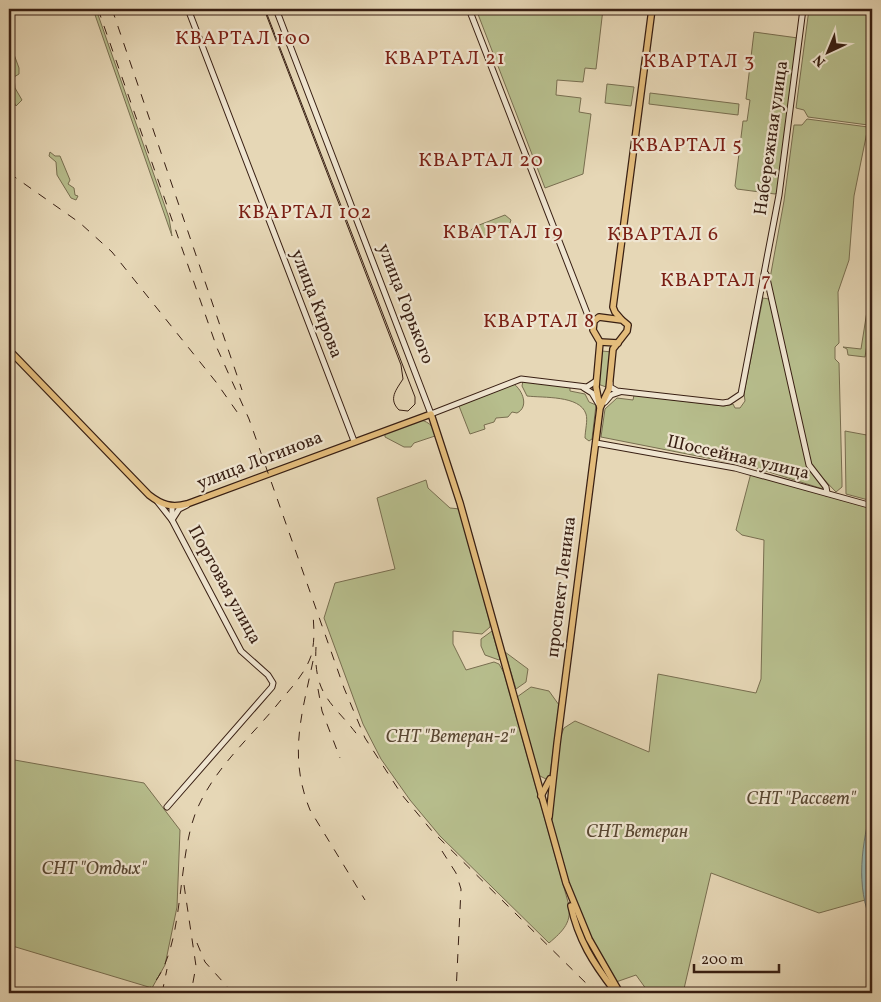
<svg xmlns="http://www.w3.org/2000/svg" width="881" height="1002" viewBox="0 0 881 1002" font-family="Vollkorn,serif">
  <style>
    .green { fill: #b7be8d; stroke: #786e50 }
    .water { fill: #97b8b4; stroke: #717b74 }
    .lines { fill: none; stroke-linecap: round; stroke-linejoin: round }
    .shore { stroke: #686c64; stroke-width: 1 }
    .secondary-casing { stroke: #381f13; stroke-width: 7 }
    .primary-casing { stroke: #381f13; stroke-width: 8 }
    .secondary { stroke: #efe5d0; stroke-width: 5 }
    .primary { stroke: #e3bc7b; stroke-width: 5.5 }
    .tram { stroke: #381f13; stroke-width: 1 }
    .rail { stroke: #381f13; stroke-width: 1; stroke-dasharray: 9 9; stroke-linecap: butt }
    .labels { text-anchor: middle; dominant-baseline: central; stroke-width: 4.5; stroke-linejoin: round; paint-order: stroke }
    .street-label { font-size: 18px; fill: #381f13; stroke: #efe5d0 }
    .park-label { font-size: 18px; font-style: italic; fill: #584732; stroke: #efe5d0 }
    .quarter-label { font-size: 20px; letter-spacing: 1px; fill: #7a1f14; stroke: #efe5d0 }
  </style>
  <rect width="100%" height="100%" fill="#e6d7b6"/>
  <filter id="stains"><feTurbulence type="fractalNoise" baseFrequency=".004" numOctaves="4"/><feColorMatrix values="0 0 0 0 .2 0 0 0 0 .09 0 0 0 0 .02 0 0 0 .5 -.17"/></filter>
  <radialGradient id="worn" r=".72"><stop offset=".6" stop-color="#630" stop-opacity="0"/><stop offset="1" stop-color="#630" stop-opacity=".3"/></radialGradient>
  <g class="green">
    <polygon points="93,9 96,9 169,218 172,236"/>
    <polygon points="476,9 603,9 596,69 585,68 583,82 557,80 556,95 581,98 579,112 591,114 583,174 545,188"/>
    <polygon points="809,9 863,9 872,16 872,113 868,125 808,117 804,110 796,108"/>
    <polygon points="754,32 798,38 778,192 775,194 737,189 735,186 743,121 747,121 750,100 746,99"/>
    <polygon points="9,49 12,49 19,68 19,74 14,77 15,88 22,100 16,106 9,92"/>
    <polygon points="607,84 634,87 631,106 605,103"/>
    <polygon points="650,93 739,104 738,115 649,104"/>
    <polygon points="807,119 868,127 854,196 849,260 838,292 839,343 835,347 835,359 839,363 842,482 842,487 836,492 812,467 769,284 784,201 794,125 802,125"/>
    <polygon points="50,152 55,156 60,156 70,180 68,184 74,188 75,195 78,196 76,200 71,198 57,175 56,162 49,156"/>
    <polygon points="505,215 511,220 509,226 478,238 472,236 471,230 474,227"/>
    <polygon points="870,292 872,292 872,311 865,357 848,355 847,349 843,347 861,349"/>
    <polygon points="763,298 769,299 808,466 824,486 823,489 753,467 601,437 605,409 617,398 633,400 634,395 724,406 733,404 735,408 740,408 745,401 744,393"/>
    <polygon points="602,351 612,352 606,387 598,384"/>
    <path d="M 523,381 L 570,387 L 570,391 L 585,394 L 589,402 L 596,405 L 592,439 L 589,441 L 585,438 C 585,431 588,420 586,414 C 580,395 543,398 527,396 L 522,386 Z"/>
    <path d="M 514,384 C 523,391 529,407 517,413 L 512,412 L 508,417 L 496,418 L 494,422 L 484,425 L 485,429 L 470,434 L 459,406 Z"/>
    <path d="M 421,420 C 429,422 436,428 435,436 L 414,443 L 411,447 L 404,447 L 385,437 L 385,433 Z"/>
    <polygon points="845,431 872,436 872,501 846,494"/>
    <polygon points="751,473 872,507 872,809 862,875 865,900 819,913 711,873 683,993 649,993 636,975 616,982 594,944 568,882 552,826 551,804 560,738 564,728 575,721 649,752 658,674 756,693 761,679 764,540 742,535 736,530"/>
    <path d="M 426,480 L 428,488 L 450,508 L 460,509 L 490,623 L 490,627 L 482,634 L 453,631 L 453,644 L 466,670 L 494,662 L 499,664 L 504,673 L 568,902 C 573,922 563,931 549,943 L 440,836 L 410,800 L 381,759 L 363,724 L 324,618 L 335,583 L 395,569 L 377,498 Z"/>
    <polygon points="492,631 500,659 499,660 485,655 481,646 481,639"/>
    <polygon points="505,652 528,669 526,682 516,689"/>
    <polygon points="531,687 549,691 559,705 550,775 546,779 538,775 517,697"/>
    <polygon points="9,759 144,783 180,830 177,907 165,965 152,988 9,945"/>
  </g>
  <path class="water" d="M 872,806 L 872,923 C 855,887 862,842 872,806 Z"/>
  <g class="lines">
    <path class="shore" d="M 872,824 C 865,850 864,884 872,910"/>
    <g class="secondary-casing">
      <g id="secondary">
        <polyline points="188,9 354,441"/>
        <polyline points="276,9 431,414 521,379 587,387 596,381"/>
        <polyline points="469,9 592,326"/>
        <polyline points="766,274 809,465 826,487 827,493"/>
        <polyline points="610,383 610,387 617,391 723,403 729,402 741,394 779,195 803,9"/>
        <polyline points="584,388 592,393 598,403"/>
        <polyline points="605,402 611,395 620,392"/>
        <polyline points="596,443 735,468 872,506"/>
        <polyline points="157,501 172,520 179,509 187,505"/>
        <polyline points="167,807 272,687 273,683 268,675 241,651 172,520 172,507"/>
      </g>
    </g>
    <g class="primary-casing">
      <g id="primary">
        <polyline points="621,319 615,312 613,307 652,9"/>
        <polyline points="600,342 618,343"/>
        <path d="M 9,350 L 149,495 C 162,505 171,508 187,504 L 431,414 L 460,503 L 566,883 L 589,939 L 620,993"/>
        <polyline points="541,796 550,779"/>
        <polyline points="549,817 557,744 600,408 609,389 613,349 627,331 628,325 622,320 599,317 594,321 593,330 600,342 596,387 600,408"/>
        <path d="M 571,906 C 578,939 593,963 614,990"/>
      </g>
    </g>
    <use href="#secondary" class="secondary"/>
    <use href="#primary" class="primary"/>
    <path class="tram" d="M 264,9 L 401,365 L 403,379 C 396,390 388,399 399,410 L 408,411 L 415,404 L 415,397 L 265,9"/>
    <g class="rail">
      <polyline points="98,9 217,348 249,419 344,688 365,738 402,795 432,831 596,993"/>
      <polyline points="112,9 242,390"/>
      <polyline points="9,173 80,223 112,252 216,382 242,419"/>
      <path d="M 316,647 C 313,699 336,704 361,740"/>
      <path d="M 313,661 C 302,714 288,756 310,810 L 365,900"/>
      <polyline points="318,689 322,711 340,758"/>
      <polyline points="442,851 456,873 461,889 456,993"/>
      <polyline points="184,885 196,966 191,993"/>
      <polyline points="197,943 205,962 233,993"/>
      <path d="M 144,993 C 188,959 174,860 198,807 C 217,765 253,735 281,700 C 293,686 305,673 311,656 C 315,642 314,628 313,614"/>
      <polyline points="162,993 167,969"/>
    </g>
  </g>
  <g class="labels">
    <g class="street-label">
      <text transform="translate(772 138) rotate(-82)">Набережная улица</text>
      <text transform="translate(316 304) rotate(69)">улица Кирова</text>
      <text transform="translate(405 304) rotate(69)">улица Горького</text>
      <text transform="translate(738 458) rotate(13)">Шоссейная улица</text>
      <text transform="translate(260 461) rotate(-21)">улица Логинова</text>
      <text transform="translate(224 585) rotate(61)">Портовая улица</text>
      <text transform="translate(562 587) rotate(-83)">проспект Ленина</text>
    </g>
    <g class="park-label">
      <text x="450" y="737">СНТ "Ветеран-2"</text>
      <text x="801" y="799">СНТ "Рассвет"</text>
      <text x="637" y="832">СНТ Ветеран</text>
      <text x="94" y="869">СНТ "Отдых"</text>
    </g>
    <g class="quarter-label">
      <text x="243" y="39">КВАРТАЛ 100</text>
      <text x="445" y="59">КВАРТАЛ 21</text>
      <text x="699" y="62">КВАРТАЛ 3</text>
      <text x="687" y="146">КВАРТАЛ 5</text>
      <text x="481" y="161">КВАРТАЛ 20</text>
      <text x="305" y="213">КВАРТАЛ 102</text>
      <text x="503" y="233">КВАРТАЛ 19</text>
      <text x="663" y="235">КВАРТАЛ 6</text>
      <text x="716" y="281">КВАРТАЛ 7</text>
      <text x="539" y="322">КВАРТАЛ 8</text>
    </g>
  </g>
  <rect width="881" height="1002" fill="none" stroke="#e6d7b6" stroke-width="30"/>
  <rect x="10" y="10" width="861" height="982" fill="none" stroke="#381f13" stroke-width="2.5"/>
  <rect x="15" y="15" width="851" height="972" fill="none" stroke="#381f13"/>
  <g transform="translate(828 52) rotate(224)" stroke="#efe5d0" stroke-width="4" paint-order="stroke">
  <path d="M0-4L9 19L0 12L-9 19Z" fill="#381f13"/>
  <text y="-8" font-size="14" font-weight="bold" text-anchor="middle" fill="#381f13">N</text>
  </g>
  <path d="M694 964v8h85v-8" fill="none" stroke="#381f13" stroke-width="2.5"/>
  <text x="701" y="964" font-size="15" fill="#381f13" stroke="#efe5d0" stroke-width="4" paint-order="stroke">200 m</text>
  <rect width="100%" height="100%" filter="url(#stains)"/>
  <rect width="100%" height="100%" fill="url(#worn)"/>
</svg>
